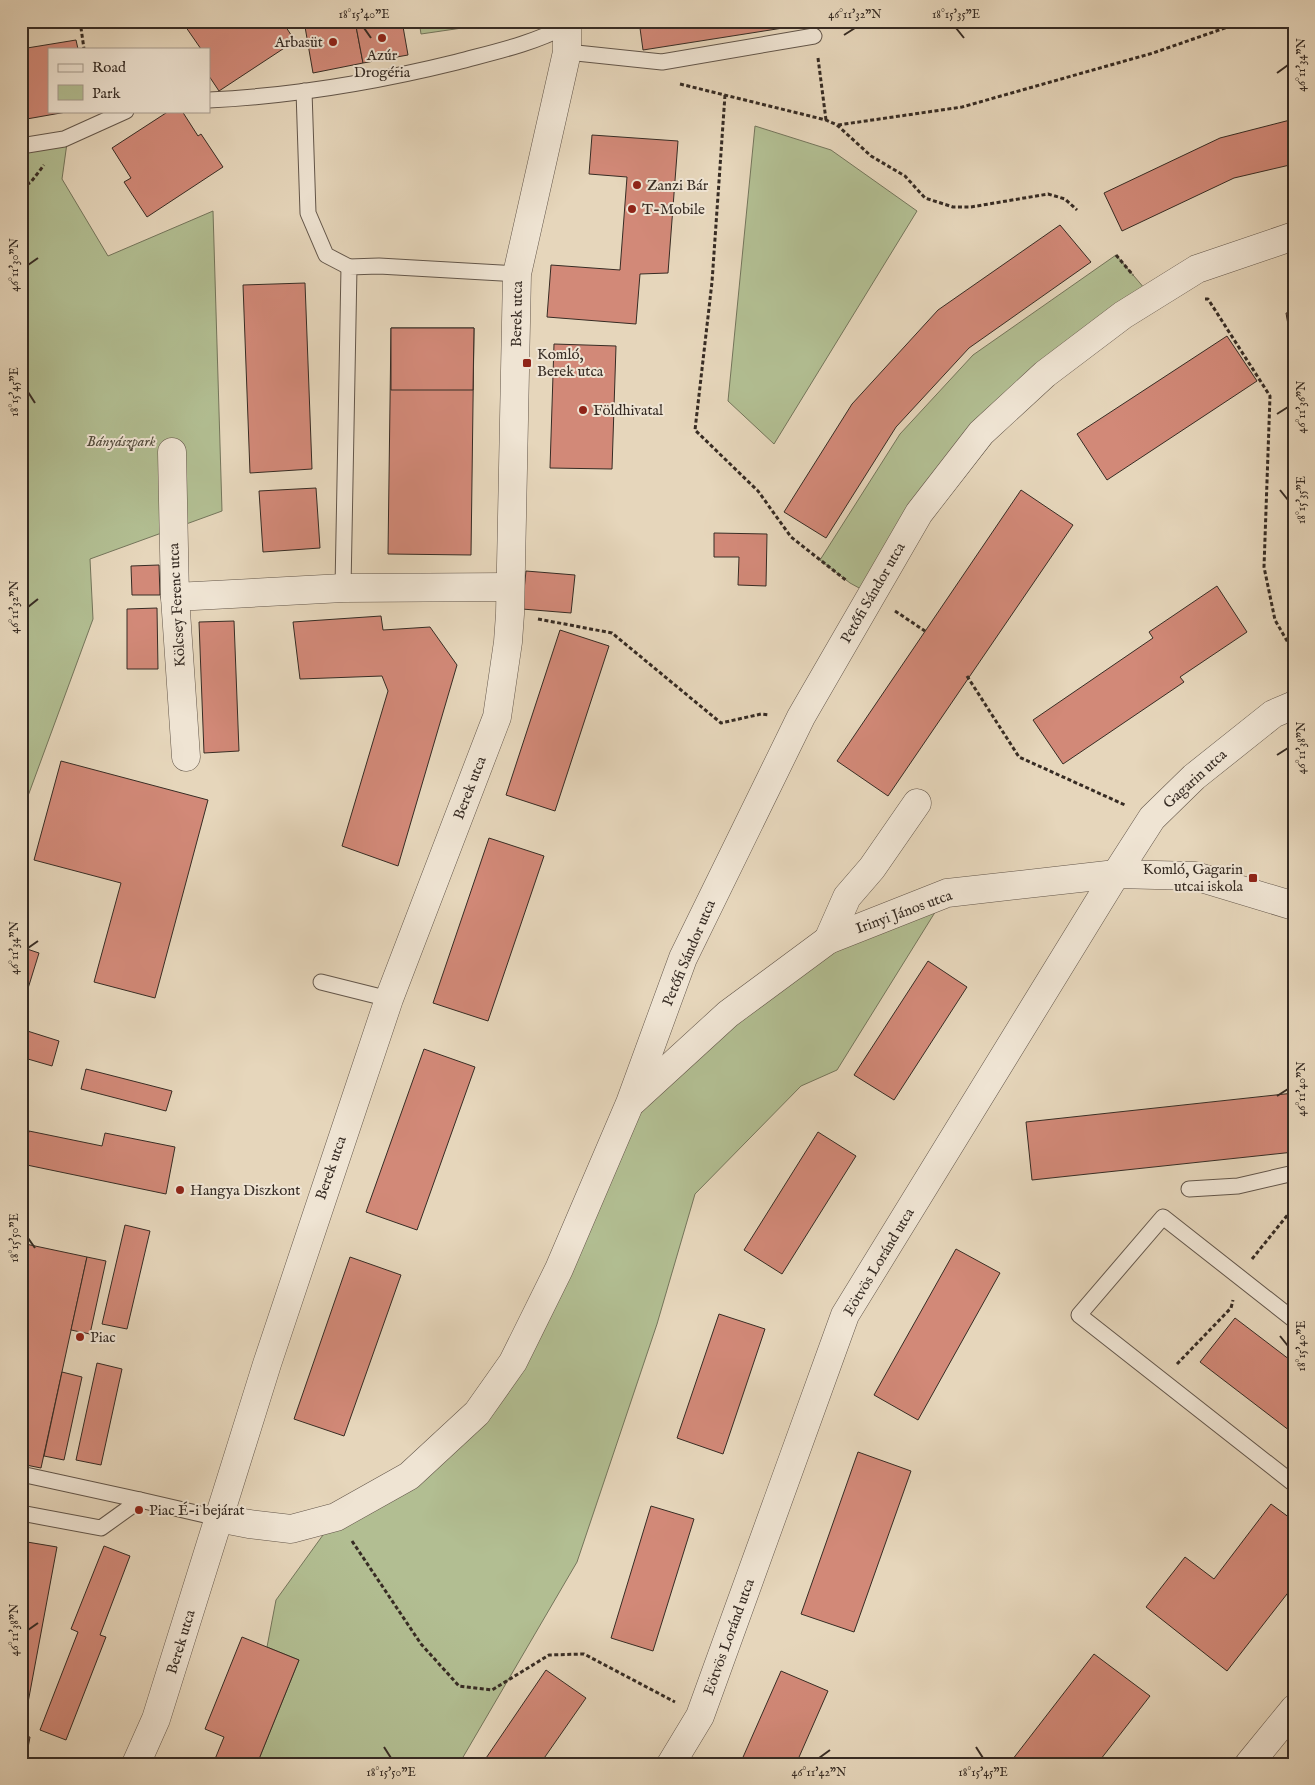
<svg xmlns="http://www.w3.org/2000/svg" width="1315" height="1785" viewBox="0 0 1315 1785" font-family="'IM FELL English',serif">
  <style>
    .green { fill: #b2be92; stroke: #74755b }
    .building { fill: #d28978; stroke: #372c24 }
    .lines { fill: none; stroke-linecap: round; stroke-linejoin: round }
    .service-casing { stroke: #63564a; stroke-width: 17 }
    .minor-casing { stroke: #63564a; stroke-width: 29 }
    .path { stroke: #372c24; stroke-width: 3; stroke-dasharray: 4 2.5; stroke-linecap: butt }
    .service { stroke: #efe4d3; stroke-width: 15 }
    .minor { stroke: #efe4d3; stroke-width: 28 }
    .ticks { fill: none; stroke: #372c24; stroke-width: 2 }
    .poi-dot { fill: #8f2418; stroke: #efe4d3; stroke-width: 2 }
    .labels { text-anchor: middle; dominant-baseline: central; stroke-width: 4; stroke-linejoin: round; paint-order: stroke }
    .poi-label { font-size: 15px; fill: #372c24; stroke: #efe4d3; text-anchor: start }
    .street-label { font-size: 15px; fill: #372c24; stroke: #efe4d3 }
    .park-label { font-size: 15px; font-style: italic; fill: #50493a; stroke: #efe4d3 }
    .neatline { fill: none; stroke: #372c24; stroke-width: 2 }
    .ticks-label { font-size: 12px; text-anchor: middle; fill: #372c24 }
  </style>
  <rect width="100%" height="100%" fill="#e6d6bb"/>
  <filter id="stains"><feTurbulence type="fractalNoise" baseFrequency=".004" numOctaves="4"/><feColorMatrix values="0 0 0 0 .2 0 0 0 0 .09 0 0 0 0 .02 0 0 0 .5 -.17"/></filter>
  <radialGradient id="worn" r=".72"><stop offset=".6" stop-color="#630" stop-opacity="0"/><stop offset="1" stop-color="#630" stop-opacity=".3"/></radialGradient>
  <g class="green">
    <polygon points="419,21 468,21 469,27 421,34"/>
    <polygon points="755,126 831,150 917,211 774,444 728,401"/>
    <polygon points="67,143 62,179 108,256 213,211 222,511 90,559 93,619 21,815 21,151"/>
    <polygon points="1116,255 1151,296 1045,374 872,595 850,583 820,560 900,434 973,355"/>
    <polygon points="947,893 837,1070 801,1086 695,1194 657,1324 577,1562 459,1764 257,1764 299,1660 267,1647 276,1600 336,1517 477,1413 630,1103 828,940"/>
  </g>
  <g class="building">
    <polygon points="186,21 282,21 295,41 219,91 209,76 209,49 201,49 183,23"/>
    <polygon points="304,21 355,21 363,63 313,73"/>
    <polygon points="355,21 402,21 408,55 363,63"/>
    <polygon points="639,21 782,21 783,28 643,50"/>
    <polygon points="76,40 78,49 49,49 49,111 72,111 21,120 21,49"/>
    <polygon points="169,111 182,111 198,136 201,134 223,167 147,217 124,182 131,178 112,148"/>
    <polygon points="1294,119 1294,164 1234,178 1122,231 1104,193 1220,138"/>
    <polygon points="592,135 678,141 668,273 640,274 636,324 547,317 551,265 620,270 627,177 589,174"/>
    <polygon points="1060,225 1091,262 969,348 896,427 826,538 784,512 852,404 938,310"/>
    <polygon points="305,283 312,469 250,473 243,285"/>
    <polygon points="1294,312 1294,360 1286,313"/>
    <polygon points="391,328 474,328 471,555 388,554"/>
    <polygon points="391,328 474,328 473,390 391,390"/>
    <polygon points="1227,336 1257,381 1107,480 1077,434"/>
    <polygon points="554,344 616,346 612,469 550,468"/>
    <polygon points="316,488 320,548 263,552 259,491"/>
    <polygon points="1021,490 1073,525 888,796 837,761"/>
    <polygon points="714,533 767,534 766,586 738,585 739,557 714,557"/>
    <polygon points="159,565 160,595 132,595 131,566"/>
    <polygon points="526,571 575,575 571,613 522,609"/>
    <polygon points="1217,586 1247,632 1180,677 1184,682 1063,764 1033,720 1153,638 1149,632"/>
    <polygon points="157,608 158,669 127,669 127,609"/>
    <polygon points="381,616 383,630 430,627 457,665 398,866 342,846 388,691 382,676 300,679 293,622"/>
    <polygon points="234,621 239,751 204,753 199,622"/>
    <polygon points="560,630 609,646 555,811 506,795"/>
    <polygon points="61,761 208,800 155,998 94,982 121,883 34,860"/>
    <polygon points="489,838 544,856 488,1021 433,1003"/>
    <polygon points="21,947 39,953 21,1011"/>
    <polygon points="928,961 967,987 894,1100 854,1075"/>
    <polygon points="21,1029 59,1041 52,1066 21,1057"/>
    <polygon points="424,1049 475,1067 417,1230 366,1212"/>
    <polygon points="86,1069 172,1091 166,1111 81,1089"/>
    <polygon points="1294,1093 1294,1152 1032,1180 1026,1122"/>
    <polygon points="29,1131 102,1146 105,1133 175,1147 166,1194 22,1164"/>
    <polygon points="818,1132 856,1156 782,1274 744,1250"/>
    <polygon points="1294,1222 1294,1235 1287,1230"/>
    <polygon points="125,1225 150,1231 127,1329 102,1324"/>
    <polygon points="21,1243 87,1257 41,1468 21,1464"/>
    <polygon points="956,1249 1000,1273 918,1420 874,1395"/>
    <polygon points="87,1257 106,1261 90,1334 71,1330"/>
    <polygon points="350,1257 401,1275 344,1436 294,1419"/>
    <polygon points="719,1314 765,1329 723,1454 677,1438"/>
    <polygon points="1235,1318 1294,1363 1294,1434 1200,1362"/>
    <polygon points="97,1363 122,1369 101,1465 76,1460"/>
    <polygon points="62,1372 82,1377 64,1460 44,1456"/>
    <polygon points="858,1452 911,1471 854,1632 801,1614"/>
    <polygon points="1271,1504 1294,1521 1294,1585 1227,1671 1146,1607 1185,1557 1214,1579"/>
    <polygon points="651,1506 694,1519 653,1651 611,1638"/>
    <polygon points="21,1541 57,1547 27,1708 21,1707"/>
    <polygon points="104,1546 130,1556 100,1635 106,1637 66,1740 40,1730 78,1632 71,1629"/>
    <polygon points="242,1637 299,1660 257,1764 213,1764 224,1737 205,1729"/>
    <polygon points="1094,1654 1150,1696 1097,1764 1009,1764"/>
    <polygon points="546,1670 586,1698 540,1764 482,1764"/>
    <polygon points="781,1671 828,1691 796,1764 740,1764"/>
    <polygon points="21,1736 30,1737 25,1764 21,1764"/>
  </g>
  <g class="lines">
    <g class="service-casing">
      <g id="service">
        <polyline points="567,52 662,62 814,36"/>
        <polyline points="304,91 308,213 326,255 349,267"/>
        <path d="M 209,100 C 293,96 376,82 457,62 C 494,52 532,44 566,26"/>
        <polyline points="21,146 64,139 126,111"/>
        <polyline points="343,588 349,267 379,266 517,274"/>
        <polyline points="321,982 389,999"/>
        <polyline points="1189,1189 1238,1186 1294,1173"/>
        <polyline points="1294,1320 1163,1217 1079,1315 1294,1484"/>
        <polyline points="21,1474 140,1500 101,1528 21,1513"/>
        <polyline points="140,1500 218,1518"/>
      </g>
    </g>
    <g class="minor-casing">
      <g id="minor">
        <polyline points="172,452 175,597 186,757"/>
        <polyline points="175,597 343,588 510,587"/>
        <polyline points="828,940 847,897 872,868 917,803"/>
        <polyline points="633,1101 728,1014 828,940 947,893 1116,874 1195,876 1294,906"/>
        <polyline points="218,1518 249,1524 291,1529 336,1517 409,1476 477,1413 513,1362 559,1269 630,1103 683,958 801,717 919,513 981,433 1045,374 1123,315 1197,269 1294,236"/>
        <polyline points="136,1764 156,1719 267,1364 389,999 497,717 508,642 510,614 517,274 567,52 567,21"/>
        <polyline points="671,1764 700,1716 845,1315 1116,874 1152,818 1194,777 1273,714 1294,705"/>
        <polyline points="1249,1764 1294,1709"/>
      </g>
    </g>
    <g class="path">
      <polyline points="80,21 84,49"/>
      <polyline points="818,58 826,120"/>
      <polyline points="680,84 826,120 837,125 871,156 905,176 925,198 953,207 971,207 1048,194 1065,199 1077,210"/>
      <polyline points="725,95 712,282 695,430 758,491 791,537 847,581"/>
      <polyline points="838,125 962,107 1153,53 1245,21"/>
      <polyline points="21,188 31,182 44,165"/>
      <polyline points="1116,255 1133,275"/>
      <polyline points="1205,299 1208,299 1270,396 1264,567 1275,620 1294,653"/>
      <polyline points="895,611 925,631"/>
      <polyline points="538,619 612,633 721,723 761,714 769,715"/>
      <polyline points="967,676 1019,757 1125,805"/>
      <polyline points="1252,1259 1294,1207"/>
      <polyline points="1177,1364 1231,1308 1233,1300"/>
      <polyline points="352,1541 421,1644 459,1686 492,1690 549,1655 584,1654 675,1702"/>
    </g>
    <use href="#service" class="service"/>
    <use href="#minor" class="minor"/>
  </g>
  <path class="ticks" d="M 364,28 L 371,38M 956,28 L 964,38M 844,35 L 855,28M 1277,73 L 1288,65M 28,265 L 38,258M 28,392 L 35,403M 1277,414 L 1288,407M 1280,490 L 1288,500M 28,607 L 38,599M 1277,755 L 1288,748M 28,948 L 38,941M 1277,1096 L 1288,1089M 28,1238 L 35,1248M 1280,1336 L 1288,1346M 28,1630 L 38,1623M 384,1747 L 391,1758M 976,1747 L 983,1758M 819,1758 L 830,1750"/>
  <g class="poi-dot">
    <circle cx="382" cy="38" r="5"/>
    <circle cx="333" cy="42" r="5"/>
    <circle cx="637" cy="185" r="5"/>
    <circle cx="632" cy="209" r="5"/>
    <rect x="522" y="358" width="10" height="10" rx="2.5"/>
    <circle cx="583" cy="410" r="5"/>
    <rect x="1248" y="873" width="10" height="10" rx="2.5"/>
    <circle cx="180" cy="1190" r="5"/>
    <circle cx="80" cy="1337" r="5"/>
    <circle cx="139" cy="1510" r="5"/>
  </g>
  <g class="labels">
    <g class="poi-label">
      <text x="323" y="42" text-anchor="end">Arbasüt</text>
      <text x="382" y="55" text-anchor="middle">Azúr<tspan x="382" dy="17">Drogéria</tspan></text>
      <text x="647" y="185">Zanzi Bár</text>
      <text x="642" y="209">T-Mobile</text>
      <text x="537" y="354">Komló,<tspan x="537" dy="17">Berek utca</tspan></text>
      <text x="593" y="410">Földhivatal</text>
      <text x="1243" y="869" text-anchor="end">Komló, Gagarin<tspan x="1243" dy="17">utcai iskola</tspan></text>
      <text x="190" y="1190">Hangya Diszkont</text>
      <text x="90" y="1337">Piac</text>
      <text x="149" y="1510">Piac É-i bejárat</text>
    </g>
    <g class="street-label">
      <text transform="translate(517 314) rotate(-89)">Berek utca</text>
      <text transform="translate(873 593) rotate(-60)">Petőfi Sándor utca</text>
      <text transform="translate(177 605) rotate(-93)">Kölcsey Ferenc utca</text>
      <text transform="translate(1195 779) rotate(-42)">Gagarin utca</text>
      <text transform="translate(470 788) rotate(-69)">Berek utca</text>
      <text transform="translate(904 912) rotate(-20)">Irinyi János utca</text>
      <text transform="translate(689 953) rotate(-67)">Petőfi Sándor utca</text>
      <text transform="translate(331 1168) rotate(-71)">Berek utca</text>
      <text transform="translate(879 1262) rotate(-59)">Eötvös Loránd utca</text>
      <text transform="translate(729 1637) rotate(-70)">Eötvös Loránd utca</text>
      <text transform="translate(181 1642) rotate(-73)">Berek utca</text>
    </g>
    <g class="park-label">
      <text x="121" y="441">Bányászpark</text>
    </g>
  </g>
  <rect width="1315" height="1785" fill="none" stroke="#e6d6bb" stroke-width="55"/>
  <rect x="48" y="48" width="162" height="65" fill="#efe4d3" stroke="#a59a8d"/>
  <rect x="58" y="64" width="25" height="8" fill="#efe4d3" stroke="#a59a8d"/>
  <text x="92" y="72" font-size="15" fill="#372c24">Road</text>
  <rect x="58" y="85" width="25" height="15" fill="#b2be92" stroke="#a59a8d"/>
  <text x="92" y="98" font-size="15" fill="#372c24">Park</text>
  <rect x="28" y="28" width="1260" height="1730" class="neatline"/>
  <g class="ticks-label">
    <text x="364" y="18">18°15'40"E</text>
    <text x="855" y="18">46°11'32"N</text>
    <text x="956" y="18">18°15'35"E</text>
    <text transform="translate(1301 65) rotate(-90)" y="4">46°11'34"N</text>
    <text transform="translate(14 265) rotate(-90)" y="4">46°11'30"N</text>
    <text transform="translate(14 392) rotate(-90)" y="4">18°15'45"E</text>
    <text transform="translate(1301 407) rotate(-90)" y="4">46°11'36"N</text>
    <text transform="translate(1301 500) rotate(-90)" y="4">18°15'35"E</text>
    <text transform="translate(14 607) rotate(-90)" y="4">46°11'32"N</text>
    <text transform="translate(1301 748) rotate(-90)" y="4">46°11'38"N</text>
    <text transform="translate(14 948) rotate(-90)" y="4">46°11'34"N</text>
    <text transform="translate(1301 1089) rotate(-90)" y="4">46°11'40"N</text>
    <text transform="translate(14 1238) rotate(-90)" y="4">18°15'50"E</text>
    <text transform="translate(1301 1346) rotate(-90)" y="4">18°15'40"E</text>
    <text transform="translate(14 1630) rotate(-90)" y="4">46°11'38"N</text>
    <text x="391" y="1776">18°15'50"E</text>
    <text x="819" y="1776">46°11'42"N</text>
    <text x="983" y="1776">18°15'45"E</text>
  </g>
  <rect width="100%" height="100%" filter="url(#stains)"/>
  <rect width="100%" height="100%" fill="url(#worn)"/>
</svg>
